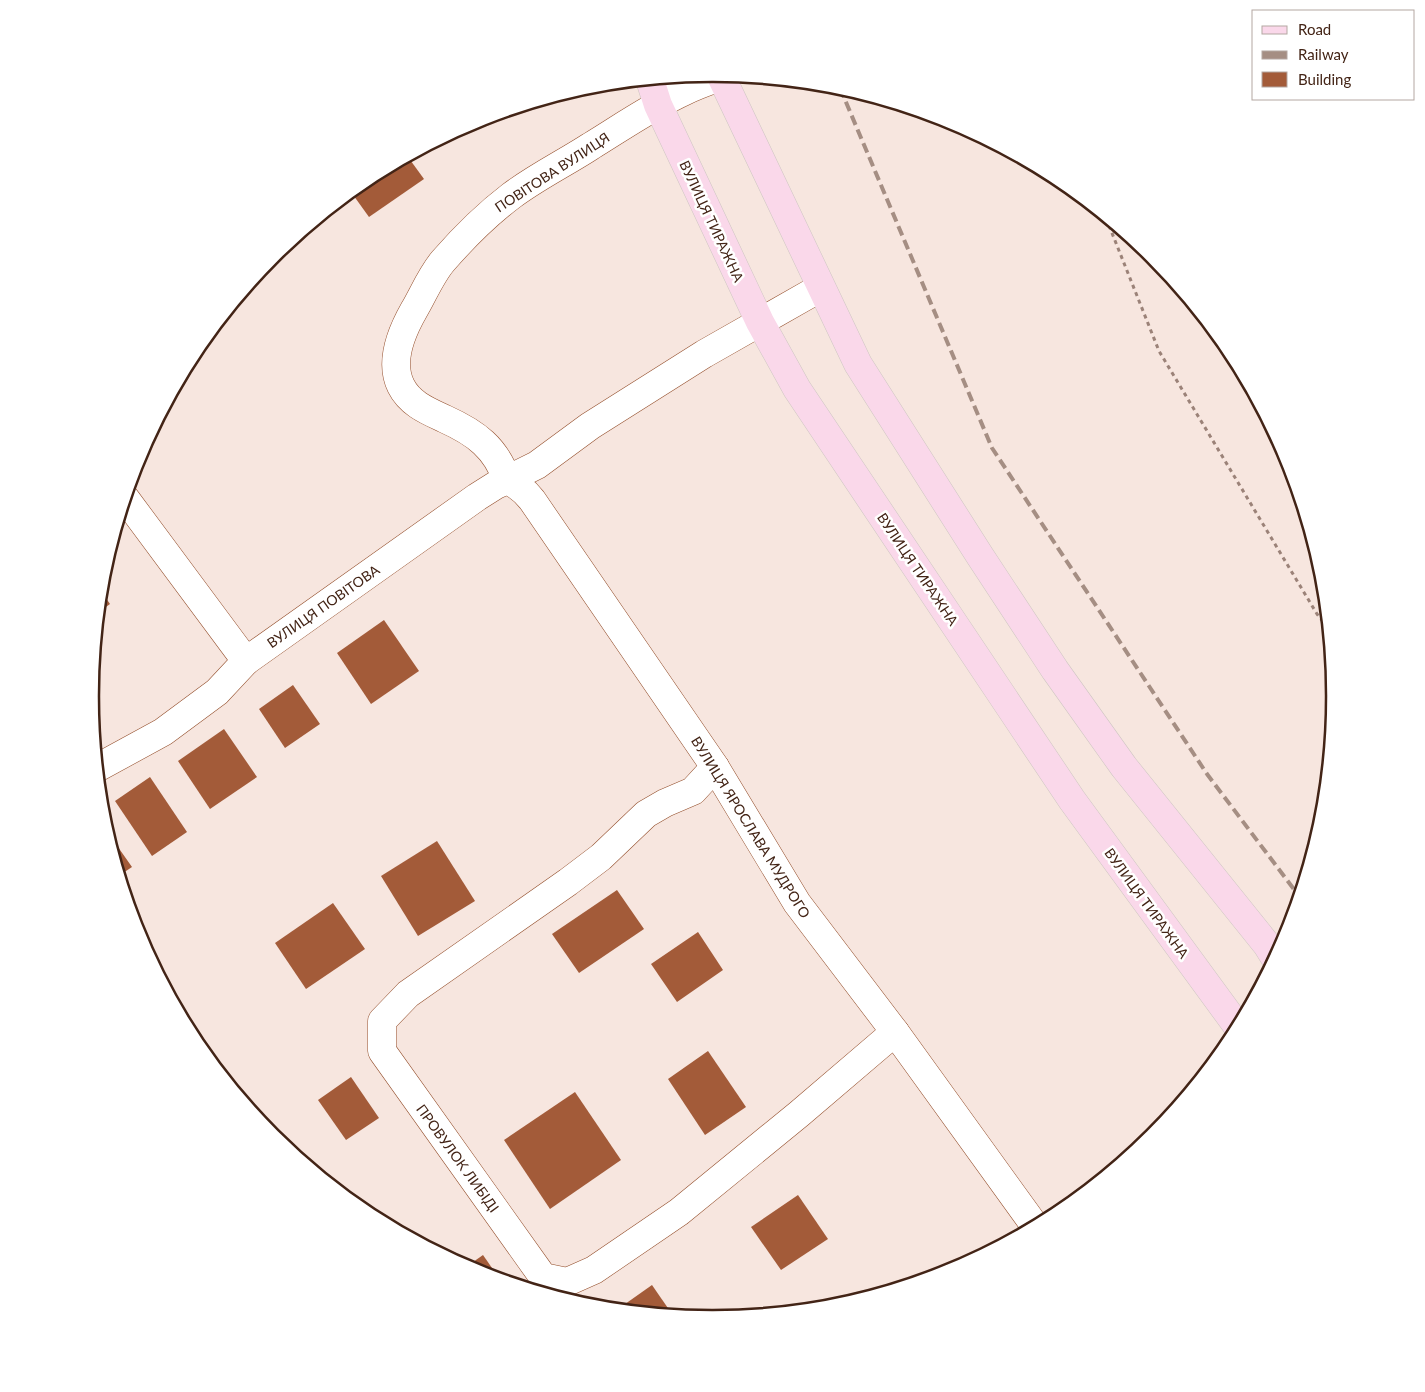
<svg xmlns="http://www.w3.org/2000/svg" width="1425" height="1392" viewBox="0 0 1425 1392" font-family="Lato,sans-serif">
  <style>
    .building { fill: #a35b39 }
    .lines { fill: none; stroke-linecap: round; stroke-linejoin: round }
    .minor-casing { stroke: #934d2a; stroke-width: 29 }
    .major-casing { stroke: #cec6c2; stroke-width: 29 }
    .path { stroke: #9b8278; stroke-width: 3; stroke-dasharray: 4 4; stroke-linecap: butt }
    .minor { stroke: #fff; stroke-width: 28 }
    .major { stroke: #fad8ea; stroke-width: 28 }
    .rail { stroke: #a58e83; stroke-width: 4; stroke-dasharray: 10 5; stroke-linecap: butt }
    .labels { text-anchor: middle; dominant-baseline: central; stroke-width: 5; stroke-linejoin: round; paint-order: stroke }
    .street-label { font-size: 14px; fill: #432416; stroke: #fff }
    .rim { fill: none; stroke: #432416; stroke-width: 2.5 }
  </style>
  <rect width="100%" height="100%" fill="#f7e6df"/>
  <g class="building">
    <polygon points="408,157 424,179 369,217 351,192 367,178"/>
    <polygon points="101,591 110,604 99,612"/>
    <polygon points="384,620 419,671 371,704 337,653"/>
    <polygon points="293,685 320,724 285,748 259,709"/>
    <polygon points="224,729 257,777 210,809 178,761"/>
    <polygon points="150,777 187,832 152,856 115,801"/>
    <polygon points="106,830 132,867 120,875 109,839"/>
    <polygon points="437,841 475,901 418,936 381,876"/>
    <polygon points="617,890 644,929 579,973 552,934"/>
    <polygon points="333,903 365,949 306,989 275,943"/>
    <polygon points="698,932 723,970 677,1002 651,964"/>
    <polygon points="708,1051 746,1107 705,1135 668,1079"/>
    <polygon points="351,1077 379,1118 346,1140 318,1100"/>
    <polygon points="575,1092 621,1160 550,1209 504,1140"/>
    <polygon points="798,1195 828,1239 781,1270 751,1227"/>
    <polygon points="483,1255 499,1278 474,1271 466,1267"/>
    <polygon points="652,1285 672,1314 618,1309"/>
  </g>
  <g class="lines">
    <g class="minor-casing">
      <g id="minor">
        <path d="M 720,77 C 709,81 697,85 685,91 C 652,106 622,127 591,146 C 565,163 536,177 511,196 C 486,215 464,237 443,261 C 431,275 423,295 414,310 C 402,331 389,362 401,386 C 410,404 428,411 445,419 C 476,433 496,448 507,480 L 537,465 L 590,426 L 704,354 L 820,288"/>
        <polyline points="125,498 246,661"/>
        <polyline points="715,767 693,791 665,803 646,814 601,857 568,882 408,994 382,1021 382,1051 543,1277 567,1282 594,1270 679,1212 799,1114 895,1032"/>
        <path d="M 97,768 L 163,732 L 217,692 L 246,661 L 477,497 L 496,485 L 507,480 C 518,485 525,491 532,500 L 715,767 L 797,903 L 895,1032 L 1035,1226"/>
      </g>
    </g>
    <g class="major-casing">
      <g id="major">
        <polyline points="720,74 858,364 980,556 1055,670 1124,767 1267,945 1275,958"/>
        <polyline points="650,80 658,105 760,322 797,389 1072,800 1238,1027"/>
      </g>
    </g>
    <polyline class="path" points="1106,218 1159,351 1317,614 1328,628"/>
    <use href="#minor" class="minor"/>
    <use href="#major" class="major"/>
    <polyline class="rail" points="840,88 992,448 1207,774 1299,896"/>
  </g>
  <g class="labels">
    <g class="street-label">
      <text transform="translate(552 172) rotate(-33)">ПОВІТОВА ВУЛИЦЯ</text>
      <text transform="translate(712 221) rotate(65)">ВУЛИЦЯ ТИРАЖНА</text>
      <text transform="translate(918 569) rotate(56)">ВУЛИЦЯ ТИРАЖНА</text>
      <text transform="translate(323 606) rotate(-35)">ВУЛИЦЯ ПОВІТОВА</text>
      <text transform="translate(751 827) rotate(58)">ВУЛИЦЯ ЯРОСЛАВА МУДРОГО</text>
      <text transform="translate(1147 903) rotate(54)">ВУЛИЦЯ ТИРАЖНА</text>
      <text transform="translate(458 1158) rotate(54)">ПРОВУЛОК ЛИБІДІ</text>
    </g>
  </g>
  <path d="M0 0H1425V1392H0ZM712 82H713A613 613 0 0 1 1326 695V697A613 613 0 0 1 713 1310H712A613 613 0 0 1 99 697V695A613 613 0 0 1 712 82Z" fill="#fff" fill-rule="evenodd"/>
  <path class="rim" d="M712 82H713A613 613 0 0 1 1326 695V697A613 613 0 0 1 713 1310H712A613 613 0 0 1 99 697V695A613 613 0 0 1 712 82Z"/>
  <rect x="1252" y="10" width="162" height="90" fill="#ffffff" stroke="#b4a7a2"/>
  <rect x="1262" y="26" width="25" height="8" fill="#fad8ea" stroke="#b4a7a2"/>
  <text x="1298" y="35" font-size="15" fill="#432416">Road</text>
  <rect x="1262" y="51" width="25" height="8" fill="#a58e83" stroke="#b4a7a2"/>
  <text x="1298" y="60" font-size="15" fill="#432416">Railway</text>
  <rect x="1262" y="72" width="25" height="15" fill="#a35b39" stroke="#b4a7a2"/>
  <text x="1298" y="85" font-size="15" fill="#432416">Building</text>
</svg>
